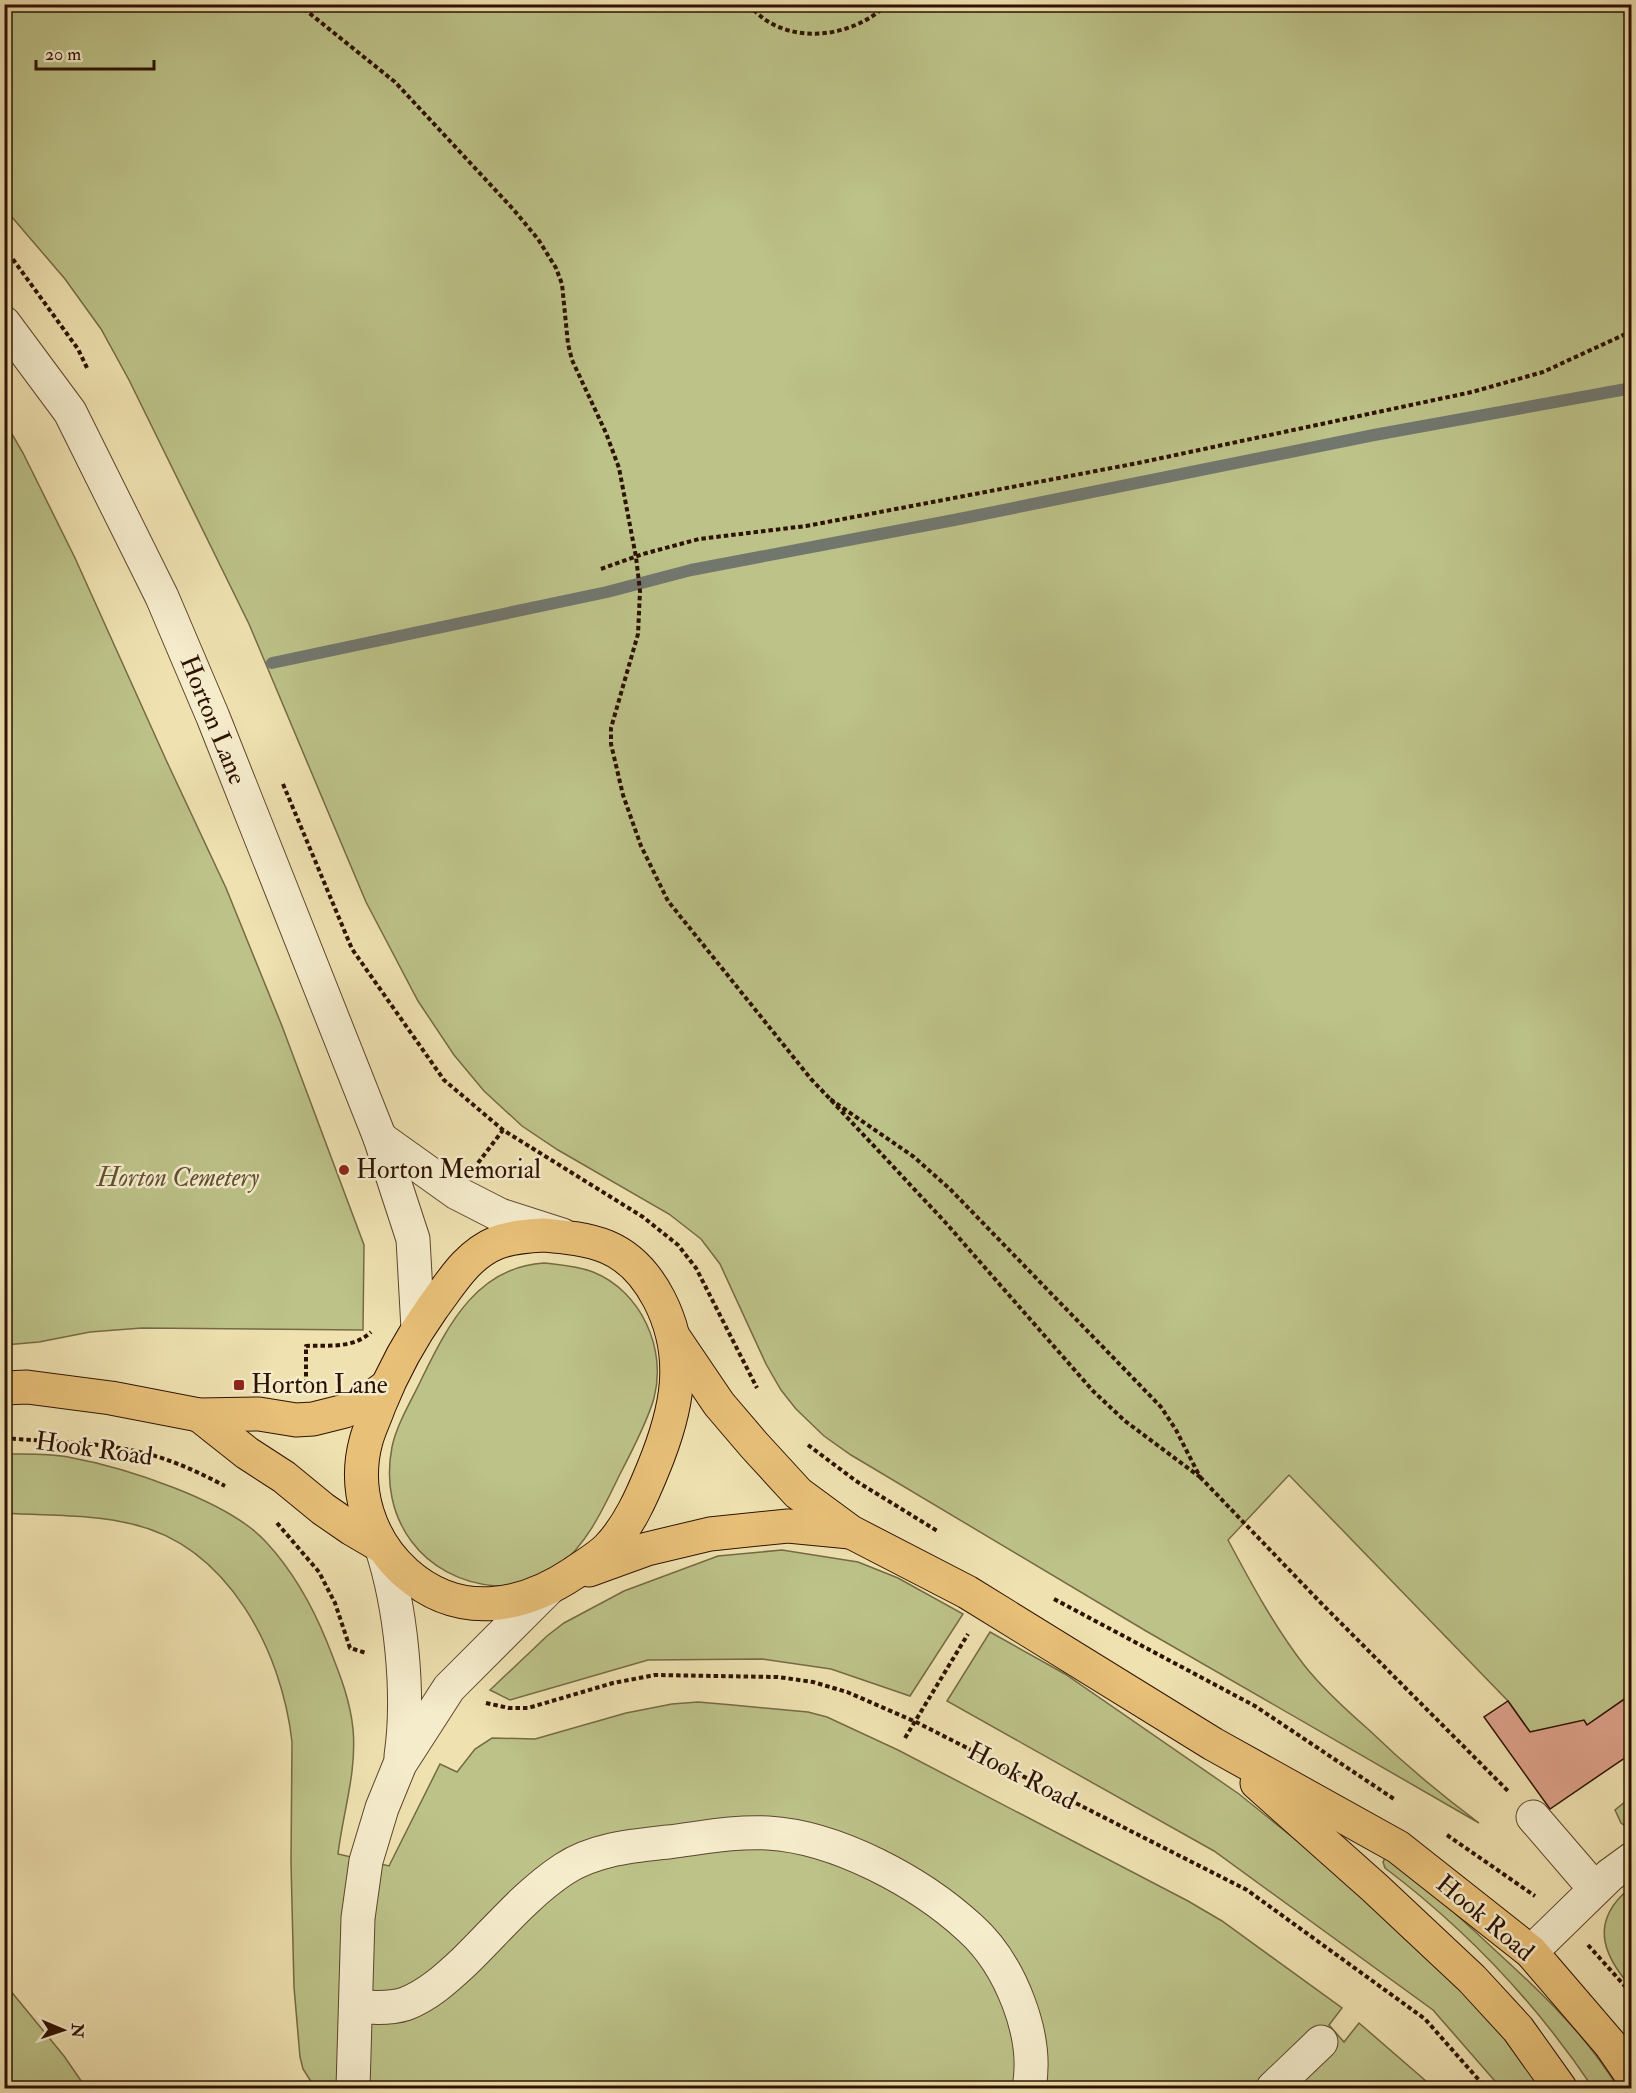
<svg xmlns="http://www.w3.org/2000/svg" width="1636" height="2093" viewBox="0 0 1636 2093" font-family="'IM FELL Double Pica',serif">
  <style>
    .green { fill: #bcc288; stroke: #756a44; stroke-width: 1.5 }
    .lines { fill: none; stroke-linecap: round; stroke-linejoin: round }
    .stream { stroke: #72776e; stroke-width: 12 }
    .building { fill: #dca18a; stroke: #2e1201; stroke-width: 1.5 }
    .minor-casing { stroke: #5e462d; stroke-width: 35 }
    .major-casing { stroke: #2e1201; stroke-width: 35 }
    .path { stroke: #2e1201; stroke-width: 4; stroke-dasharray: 4.5 3; stroke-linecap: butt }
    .minor { stroke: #f5eccc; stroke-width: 33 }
    .major { stroke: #e8c078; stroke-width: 33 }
    .poi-dot { fill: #8f2418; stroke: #f5eccc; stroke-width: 2 }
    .labels { text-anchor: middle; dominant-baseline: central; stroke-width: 5; stroke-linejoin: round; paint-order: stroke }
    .street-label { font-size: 26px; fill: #2e1201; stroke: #f5eccc }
    .poi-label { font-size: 26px; fill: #2e1201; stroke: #f5eccc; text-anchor: start }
    .park-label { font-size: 26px; font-style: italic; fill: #605030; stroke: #f5eccc }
  </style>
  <rect width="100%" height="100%" fill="#efe1b0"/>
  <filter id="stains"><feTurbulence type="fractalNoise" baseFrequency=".00333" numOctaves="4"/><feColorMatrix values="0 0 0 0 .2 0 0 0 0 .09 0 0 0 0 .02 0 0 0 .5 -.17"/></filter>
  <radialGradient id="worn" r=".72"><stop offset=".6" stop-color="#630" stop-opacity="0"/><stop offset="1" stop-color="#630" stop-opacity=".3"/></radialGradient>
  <g class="green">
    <path d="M 4,5 L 1631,5 L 1631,1694 L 1587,1725 L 1584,1721 L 1530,1732 L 1508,1701 L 1289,1475 L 1228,1540 C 1251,1583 1274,1626 1304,1665 C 1323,1689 1345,1709 1368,1729 C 1403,1763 1440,1794 1479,1823 L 1146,1631 L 851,1455 L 824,1436 L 796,1409 L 781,1390 L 766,1364 L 720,1264 L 701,1239 L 669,1214 L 558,1150 L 522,1126 L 484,1091 L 454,1055 L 418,1001 L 366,902 L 249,624 L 129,380 L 101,329 L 65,279 L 5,209 Z"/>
    <polygon points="5,422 23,453 75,558 167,762 226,888 282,1026 364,1245 363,1330 142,1328 90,1332 39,1342 5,1345"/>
    <path d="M 544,1263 C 561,1265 577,1266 593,1272 C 641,1291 667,1349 654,1398 C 648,1420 631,1453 620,1474 C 603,1509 588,1543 557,1568 C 545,1578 512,1587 496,1586 C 423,1580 378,1519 392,1447 C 397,1423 413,1398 423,1376 C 449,1323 478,1267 544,1263 Z"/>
    <path d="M 4,1454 C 26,1454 47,1453 68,1457 C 123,1467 228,1500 266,1542 C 293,1571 312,1605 327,1642 C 338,1670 350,1698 353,1729 C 357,1772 343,1812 338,1854 L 389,1866 L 440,1764 L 457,1772 L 475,1749 L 492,1738 L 535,1739 L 626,1713 L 672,1704 L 698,1702 L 733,1705 L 808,1712 L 827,1717 L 898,1750 L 1188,1901 L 1222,1921 L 1342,2008 L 1329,2025 L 1344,2042 L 1359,2023 L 1434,2088 L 315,2088 L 303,2069 L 300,2057 L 294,1987 L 291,1863 L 292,1742 C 282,1651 228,1546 132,1524 C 94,1514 45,1516 5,1513 Z"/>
    <polygon points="782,1550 858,1562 898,1578 963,1614 910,1696 831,1669 762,1659 648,1660 510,1700 490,1690 547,1636 564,1623 624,1591 718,1556"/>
    <polygon points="990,1632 1065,1674 1239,1794 1342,1877 1426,1951 1493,2022 1543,2088 1501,2088 1433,2010 1214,1851 947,1701"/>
    <polygon points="1631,1797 1632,1830 1631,1830 1621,1823 1615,1810"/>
    <path d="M 1385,1858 L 1390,1859 C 1428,1888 1463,1920 1497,1952 C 1542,1993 1587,2036 1618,2088 L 1593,2088 C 1536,2003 1467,1930 1385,1868 L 1383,1862 Z"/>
    <path d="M 1631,1887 L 1631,1987 C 1601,1953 1590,1920 1631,1887 Z"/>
    <polygon points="5,1984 64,2056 86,2088 5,2088"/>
  </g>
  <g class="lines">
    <polyline class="stream" points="272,663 607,592 691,570 954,520 1374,435 1632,388"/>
  </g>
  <polygon class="building" points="1632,1694 1632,1753 1550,1809 1484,1717 1508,1701 1530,1732 1584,1720 1587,1725"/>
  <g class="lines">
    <g class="minor-casing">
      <g id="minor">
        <polyline points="4,323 70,412 162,597 213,717 380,1138 413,1239 418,1329"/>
        <polyline points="380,1138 457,1193 500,1215 562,1235"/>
        <path d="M 381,1546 C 401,1606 410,1694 401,1756"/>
        <polyline points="1533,1817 1595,1889"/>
        <polyline points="1531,1952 1610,1875 1632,1859"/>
        <path d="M 356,2006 C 372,2008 389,2009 405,2004 C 427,1996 447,1978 464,1962 C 496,1931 526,1894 564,1869 C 595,1849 632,1846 668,1842 C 701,1838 735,1831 768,1833 C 837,1837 920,1882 970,1928 C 1010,1964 1039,2035 1029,2088"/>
        <polyline points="353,2088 358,1918 366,1861 382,1808 400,1764 449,1688 549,1588"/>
        <polyline points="1273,2088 1321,2042"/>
      </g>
    </g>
    <g class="major-casing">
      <g id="major">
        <path d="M 544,1235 C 565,1237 587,1239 607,1247 C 631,1257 647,1276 659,1299 C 689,1357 677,1411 653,1469 C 642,1496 629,1526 608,1548 C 598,1558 585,1565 574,1573 C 520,1609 458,1619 406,1573 C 369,1540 353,1489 366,1441 C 369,1429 375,1418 379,1406 C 393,1371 411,1338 433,1307 C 451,1283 467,1255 496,1243 C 511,1237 528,1236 544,1235 Z"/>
        <polyline points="675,1339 719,1404 754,1445 798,1493 851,1532 967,1592 1213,1744 1398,1847 1531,1952 1610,2044 1632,2076"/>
        <polyline points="4,1388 27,1387 111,1398 199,1415 259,1414 296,1420 313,1419 345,1411 372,1397 386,1387"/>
        <polyline points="199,1415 247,1453 284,1477 323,1509 352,1529 381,1546"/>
        <polyline points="589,1570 647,1549 710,1534 788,1526 850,1532"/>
        <polyline points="1257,1783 1375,1888 1472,1979 1518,2029 1560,2088"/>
      </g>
    </g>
    <g class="path">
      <polyline points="298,4 395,82 513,209 538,239 556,268 562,284 568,344 572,360 606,433 619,468 636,557 640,591 638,634 611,728 611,744 623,795 641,846 668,901 811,1079 830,1099 945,1222 1093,1391 1125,1421 1200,1477 1176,1430 1161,1407 950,1189 914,1157 830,1099"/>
      <path d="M 749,4 C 781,47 852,40 887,4"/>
      <polyline points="4,247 78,349 88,370"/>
      <polyline points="601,569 643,554 699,539 806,526 859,516 1138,463 1472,392 1543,372 1632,331"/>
      <polyline points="283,784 352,949 444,1080 503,1130 643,1217 678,1245 696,1268 757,1388"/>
      <polyline points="478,1163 503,1130"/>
      <path d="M 306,1384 L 306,1346 C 328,1345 353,1349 371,1332"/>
      <path d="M 4,1438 C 52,1442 102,1442 148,1454 C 175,1461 200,1473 225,1486"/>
      <polyline points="808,1445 856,1481 939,1532"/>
      <polyline points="1200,1477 1321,1603 1508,1791"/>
      <polyline points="277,1523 319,1572 335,1603 350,1648 366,1653"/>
      <polyline points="1054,1599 1255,1706 1394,1799"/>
      <polyline points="486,1703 509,1708 528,1708 613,1683 655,1675 778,1677 813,1682 847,1692 916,1722 1247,1890 1425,2019 1486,2088"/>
      <polyline points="905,1738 968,1634"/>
      <polyline points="1447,1835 1535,1896"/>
      <polyline points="1588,1945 1632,1994"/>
    </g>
    <use href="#minor" class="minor"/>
    <use href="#major" class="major"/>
  </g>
  <g class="poi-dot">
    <circle cx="344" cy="1170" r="6"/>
    <rect x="233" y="1379" width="12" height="12" rx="3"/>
  </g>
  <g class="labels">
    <g class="street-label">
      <text transform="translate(213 720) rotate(68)">Horton Lane</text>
      <text transform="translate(94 1449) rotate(8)">Hook Road</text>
      <text transform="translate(1022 1776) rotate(27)">Hook Road</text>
      <text transform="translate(1485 1918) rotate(40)">Hook Road</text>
    </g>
    <g class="poi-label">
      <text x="356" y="1170">Horton Memorial</text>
      <text x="251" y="1385">Horton Lane</text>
    </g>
    <g class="park-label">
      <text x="178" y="1178">Horton Cemetery</text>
    </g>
  </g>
  <rect width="1636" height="2093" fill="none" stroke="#efe1b0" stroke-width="24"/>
  <rect x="6" y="6" width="1624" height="2081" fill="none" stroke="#2e1201" stroke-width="3"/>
  <rect x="12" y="12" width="1612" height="2069" fill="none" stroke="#2e1201" stroke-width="1.5"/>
  <g transform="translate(63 2030) rotate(92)" stroke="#f5eccc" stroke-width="4.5" paint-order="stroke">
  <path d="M0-4.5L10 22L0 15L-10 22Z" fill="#2e1201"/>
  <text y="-9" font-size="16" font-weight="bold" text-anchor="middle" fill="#2e1201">N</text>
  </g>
  <path d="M36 60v9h118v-9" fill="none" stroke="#2e1201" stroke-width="3"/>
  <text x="45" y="60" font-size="18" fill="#2e1201" stroke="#f5eccc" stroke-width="4.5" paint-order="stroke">20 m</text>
  <rect width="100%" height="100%" filter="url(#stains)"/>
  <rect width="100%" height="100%" fill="url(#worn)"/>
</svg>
